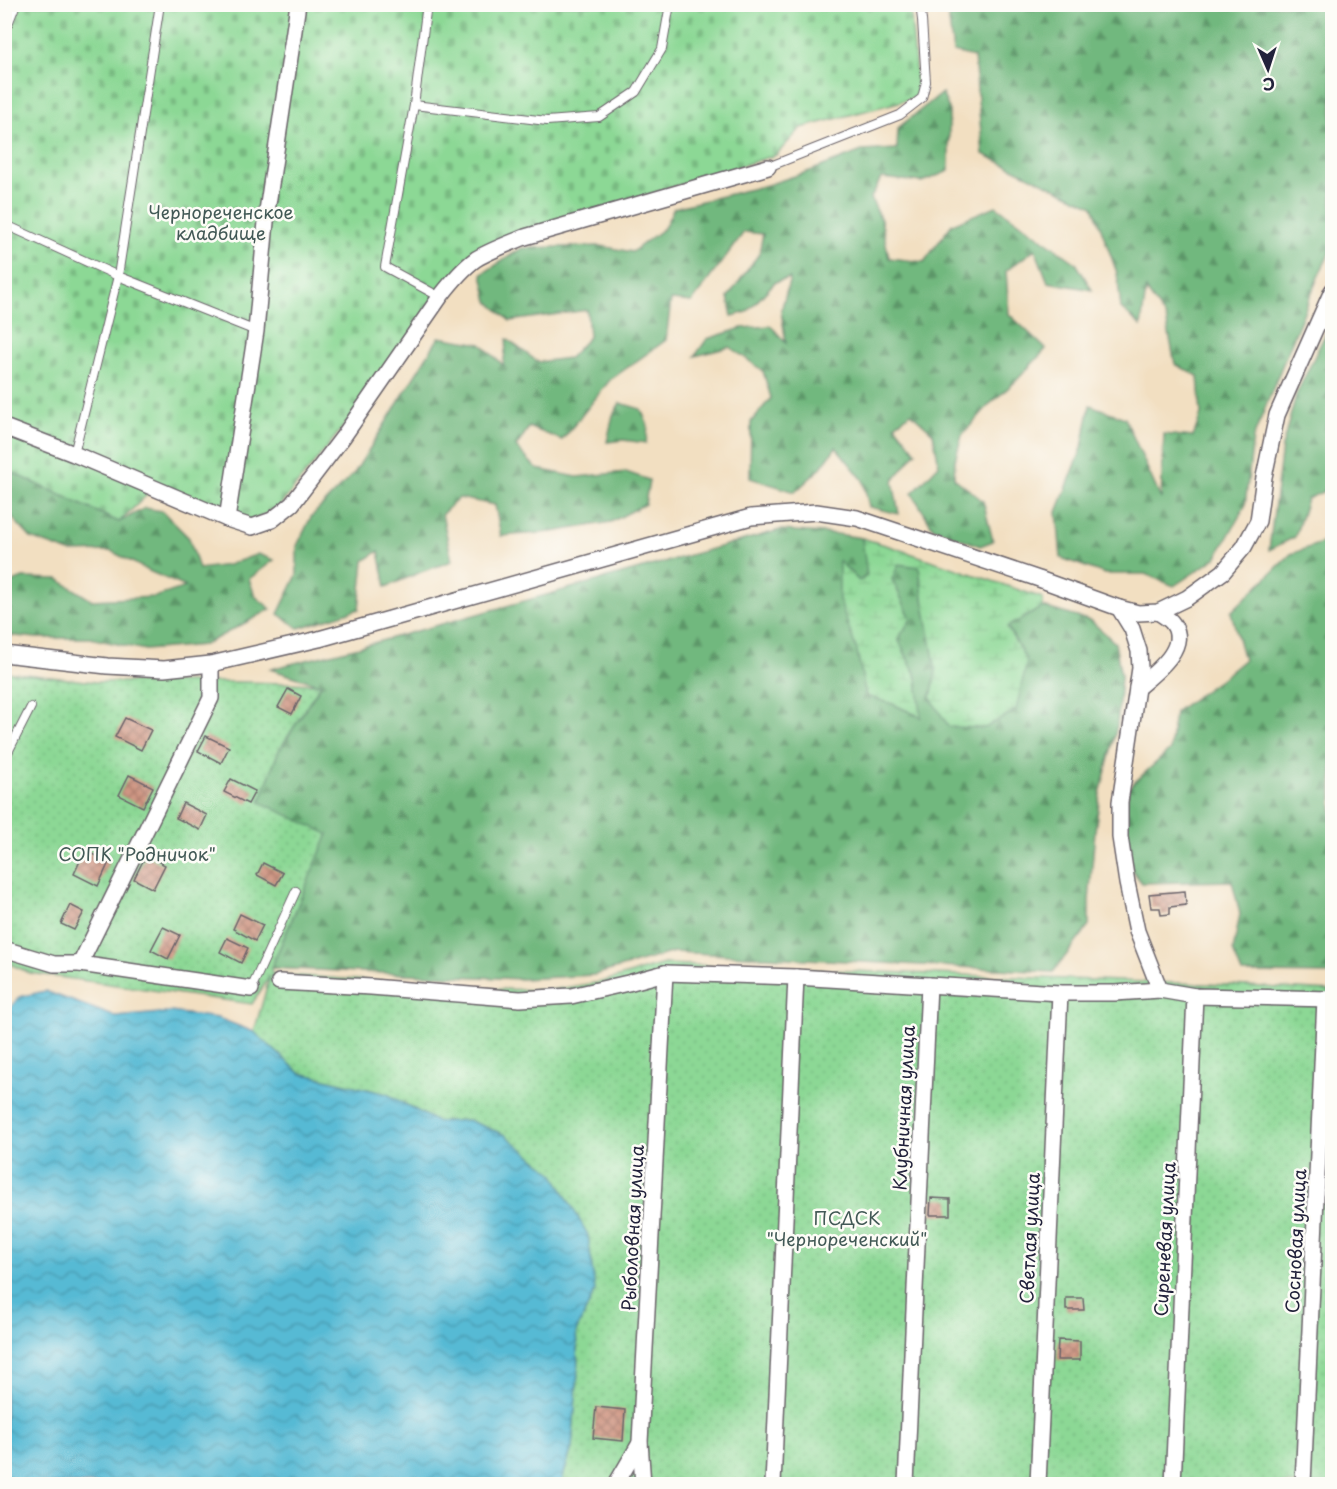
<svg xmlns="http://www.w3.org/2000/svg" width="1337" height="1489" viewBox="0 0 1337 1489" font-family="'Playpen Sans',sans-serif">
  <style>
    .forest { fill: url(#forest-firs); stroke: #4a6d5c; stroke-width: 1.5 }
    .wetland { fill: url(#wetland-marsh); stroke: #577d68; stroke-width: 1.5 }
    .cemetery { fill: url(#cemetery-stones); stroke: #577d68; stroke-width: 1.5 }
    .garden { fill: url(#garden-dots); stroke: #577d68; stroke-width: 1.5 }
    .water { fill: url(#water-waves); stroke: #3c6e88; stroke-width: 1.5 }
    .building { fill: url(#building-cross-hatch) }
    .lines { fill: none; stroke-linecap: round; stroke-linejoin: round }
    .lane-casing { stroke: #6b646a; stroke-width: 10 }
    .street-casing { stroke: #6b646a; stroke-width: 18 }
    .lane { stroke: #fff; stroke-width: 8 }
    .street { stroke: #fff; stroke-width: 15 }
    .labels { text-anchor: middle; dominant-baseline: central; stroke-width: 5; stroke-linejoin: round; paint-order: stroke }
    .park-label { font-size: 18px; fill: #425956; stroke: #fdfcf7 }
    .street-label { font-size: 18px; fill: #22223b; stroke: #fdfcf7 }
  </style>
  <defs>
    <pattern id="forest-firs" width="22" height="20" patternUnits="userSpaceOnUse" patternTransform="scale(1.5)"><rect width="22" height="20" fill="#71b87e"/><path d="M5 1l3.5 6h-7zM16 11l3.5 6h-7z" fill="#5c9568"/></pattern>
    <pattern id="wetland-marsh" width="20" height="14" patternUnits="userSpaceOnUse" patternTransform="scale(1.5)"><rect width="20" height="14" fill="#8cd895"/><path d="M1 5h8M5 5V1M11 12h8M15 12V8" fill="none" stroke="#78b981"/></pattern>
    <pattern id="cemetery-stones" width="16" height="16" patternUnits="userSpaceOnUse" patternTransform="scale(1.5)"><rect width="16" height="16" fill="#8cd895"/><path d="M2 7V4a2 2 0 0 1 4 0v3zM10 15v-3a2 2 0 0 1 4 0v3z" fill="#78b981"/></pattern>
    <pattern id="garden-dots" width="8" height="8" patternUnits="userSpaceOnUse" patternTransform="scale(1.5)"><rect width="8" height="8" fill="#8cd895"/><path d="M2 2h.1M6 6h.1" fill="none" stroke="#78b981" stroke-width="1.8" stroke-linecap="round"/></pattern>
    <pattern id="water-waves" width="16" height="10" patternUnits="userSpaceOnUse" patternTransform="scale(1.5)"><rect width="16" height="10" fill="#56bad4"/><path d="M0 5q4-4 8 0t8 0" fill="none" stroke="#4797ad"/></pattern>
    <pattern id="building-cross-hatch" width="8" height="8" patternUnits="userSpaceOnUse" patternTransform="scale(1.5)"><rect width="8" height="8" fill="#cf9683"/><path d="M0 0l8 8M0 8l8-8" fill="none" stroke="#a87a6c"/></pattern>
  </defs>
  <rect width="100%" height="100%" fill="#fdfcf7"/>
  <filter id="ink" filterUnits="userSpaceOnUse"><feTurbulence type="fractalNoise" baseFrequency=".0167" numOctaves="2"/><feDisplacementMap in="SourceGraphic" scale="12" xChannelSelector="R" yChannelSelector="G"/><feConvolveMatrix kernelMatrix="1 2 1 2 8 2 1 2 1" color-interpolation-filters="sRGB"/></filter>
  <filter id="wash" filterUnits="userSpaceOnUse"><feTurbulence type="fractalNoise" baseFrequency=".008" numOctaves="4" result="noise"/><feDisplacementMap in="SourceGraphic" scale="24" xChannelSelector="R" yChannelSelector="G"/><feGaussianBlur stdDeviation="1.35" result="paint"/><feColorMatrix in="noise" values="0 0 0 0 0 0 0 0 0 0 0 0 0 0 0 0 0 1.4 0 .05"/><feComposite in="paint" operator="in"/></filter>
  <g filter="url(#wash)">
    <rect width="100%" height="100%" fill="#f2dfc1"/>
    <g class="forest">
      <polygon points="947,5 1332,5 1332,248 1318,277 1253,438 1245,506 1216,558 1174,586 1145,574 1105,574 1061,558 1057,512 1082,448 1090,405 1125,418 1161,499 1164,434 1193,437 1201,414 1198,376 1175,364 1166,318 1146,290 1141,326 1121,308 1117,273 1093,206 983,154 974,57 953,52"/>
      <polygon points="942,93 949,109 949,171 922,182 881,178 871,198 881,220 889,258 924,262 952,224 996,206 1076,263 1092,290 1048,282 1035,249 1006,271 1009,314 1046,349 1016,381 990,404 962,435 955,460 954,478 983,501 993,541 980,546 933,528 912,493 939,465 933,433 911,413 895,425 916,452 893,481 899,514 869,507 863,480 836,447 819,470 795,492 750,478 751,422 771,398 763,371 730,347 695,356 707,339 742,328 771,326 786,343 781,311 790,278 775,282 747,312 732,316 728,297 759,254 763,234 744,232 692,302 671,300 666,340 610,380 562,440 529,427 516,447 537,469 577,477 626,472 649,480 645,504 611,522 552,532 501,536 495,505 459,498 442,514 452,561 421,572 386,587 379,551 364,561 359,609 299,628 278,614 297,575 297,546 311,517 355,472 439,337 481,344 503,365 507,339 538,362 569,358 589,337 587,310 510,321 488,301 482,274 522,248 601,246 632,252 664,228 674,208 767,185 810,171 862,151 897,149 898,128"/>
      <polygon points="1332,320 1332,484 1331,488 1307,499 1295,537 1269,550 1282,447 1296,395"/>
      <polygon points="620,403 641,409 648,426 646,443 623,440 607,442 613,415"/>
      <polygon points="5,469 119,522 145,508 162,511 189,538 199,569 228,565 258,554 274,560 249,579 255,596 271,609 204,645 145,650 90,638 37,638 5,635 5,585 23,578 58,579 91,600 155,597 186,587 151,572 111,551 70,552 31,538 5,510"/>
      <polygon points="780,530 837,534 862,538 869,582 859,581 840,562 866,696 893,704 920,717 917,677 898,639 911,619 892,579 898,564 919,567 924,604 936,670 931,699 1027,661 1007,626 1043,607 1091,621 1115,643 1121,676 1117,726 1100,794 1095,831 1089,901 1089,926 1053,972 674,952 594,975 522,979 271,968 303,894 260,802 278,752 321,685 270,669 359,647"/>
      <polygon points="1332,539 1332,974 1242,973 1233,951 1240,914 1232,881 1142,883 1132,870 1126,827 1128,788 1170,750 1175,712 1221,679 1244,660 1231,612 1291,554"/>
    </g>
    <polygon class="wetland" points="862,538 889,546 1043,598 1043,607 1007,627 1027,661 1016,710 985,728 949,727 931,699 936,670 924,604 919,567 899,564 892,579 911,619 898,639 917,678 921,717 893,704 866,696 857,651 839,599 839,561 859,581 867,576"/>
    <polygon class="cemetery" points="5,5 910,5 918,97 801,128 776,155 521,234 474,256 336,436 278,508 252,521 156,486 119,522 5,469"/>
    <polygon class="garden" points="5,672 96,682 242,682 321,684 278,752 260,802 328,834 271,968 272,974 486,989 551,990 601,982 664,964 1229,985 1332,991 1332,1484 561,1484 572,1447 578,1370 576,1332 595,1291 505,1135 468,1120 437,1122 387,1094 300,1073 254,1032 270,976 252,1004 30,973 5,962"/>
    <polygon class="water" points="45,991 116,1017 171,1012 218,1018 254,1032 300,1073 387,1094 437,1122 468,1120 505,1135 553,1173 588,1235 595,1291 576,1332 578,1370 572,1447 561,1484 5,1484 5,1014 19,997"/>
    <g id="blocks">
      <g class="building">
        <polygon points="288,689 301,696 292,714 278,707"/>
        <polygon points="125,718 151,730 141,750 115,737"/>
        <polygon points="206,736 229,747 221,763 198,751"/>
        <polygon points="129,775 153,787 143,807 119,795"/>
        <polygon points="231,779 255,791 248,804 224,792"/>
        <polygon points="183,803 207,815 200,830 176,818"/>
        <polygon points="85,850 109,862 98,886 74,874"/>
        <polygon points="146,855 165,865 153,889 134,879"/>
        <polygon points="263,863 283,873 276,885 257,875"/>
        <polygon points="1185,891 1186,905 1170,907 1170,914 1161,915 1160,908 1151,908 1149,894"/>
        <polygon points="70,905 84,912 74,930 61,924"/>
        <polygon points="240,914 263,925 255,941 233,929"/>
        <polygon points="163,927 180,935 168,959 151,950"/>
        <polygon points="227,938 248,948 241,963 220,952"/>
        <polygon points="931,1198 950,1199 950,1215 930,1215"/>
        <polygon points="1066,1298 1083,1298 1084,1310 1066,1310"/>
        <polygon points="1058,1340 1080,1341 1080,1360 1057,1360"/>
        <polygon points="596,1407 625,1410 623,1441 593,1438"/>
      </g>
    </g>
  </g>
  <g filter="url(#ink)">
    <use href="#blocks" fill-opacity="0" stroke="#6b646a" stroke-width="1.5"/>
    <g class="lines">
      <g class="lane-casing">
        <g id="lane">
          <polyline points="427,4 414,105 385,267 440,297"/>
          <polyline points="4,34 16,4"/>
          <polyline points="414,105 547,121 599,117 636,92 662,49 670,4"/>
          <polyline points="768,167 900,115 922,98 926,82 922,20 920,4"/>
          <polyline points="4,224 118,276 256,331"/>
          <polyline points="74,454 118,276 160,4"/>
          <polyline points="4,760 31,707"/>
          <polyline points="251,989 296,891"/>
        </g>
      </g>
      <g class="street-casing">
        <g id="street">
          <path d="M 4,427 L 74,454 L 227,519 L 252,527 L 272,520 L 292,504 L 343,437 L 440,297 C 450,284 462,269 476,259 C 491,250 508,244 525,237 L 768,167"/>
          <polyline points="227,519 256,331 267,211 298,4"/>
          <polyline points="1119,608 1138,613 1158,612 1187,598 1223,572 1244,547 1258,521 1264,477 1277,415 1332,291"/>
          <polyline points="4,654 107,666 164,669 211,664 319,639 751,517 816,512 857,518 1039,579 1119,608 1132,629 1139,651 1140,668 1120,802 1120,837 1127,883 1137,931 1160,990"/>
          <path d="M 1137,688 C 1153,674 1190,648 1173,624 C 1170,619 1162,615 1158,612"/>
          <polyline points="4,949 54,964 80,964 251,989"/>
          <polyline points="80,964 211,698 211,664"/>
          <polyline points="279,982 371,987 520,999 571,996 628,983 665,973 796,977 1060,993 1115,993 1160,990 1195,996 1332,999"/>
          <polyline points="616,1484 640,1443"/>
          <polyline points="643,1484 640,1442 665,973"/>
          <polyline points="773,1484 796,977"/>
          <polyline points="906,1484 929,985"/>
          <polyline points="1038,1484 1060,993"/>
          <polyline points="1173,1484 1195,996"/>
          <polyline points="1303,1484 1325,999"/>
        </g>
      </g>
      <use href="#lane" class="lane"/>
      <use href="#street" class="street"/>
    </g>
  </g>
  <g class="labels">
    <g class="park-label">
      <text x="221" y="211">Чернореченское<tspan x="221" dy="21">кладбище</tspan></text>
      <text x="137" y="853">СОПК "Родничок"</text>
      <text x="847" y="1217">ПСДСК<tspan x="847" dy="21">"Чернореченский"</tspan></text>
    </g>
    <g class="street-label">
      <text transform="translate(903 1108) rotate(-87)">Клубничная улица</text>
      <text transform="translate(632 1228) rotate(-87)">Рыболовная улица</text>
      <text transform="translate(1029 1238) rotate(-87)">Светлая улица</text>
      <text transform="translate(1164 1239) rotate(-87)">Сиреневая улица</text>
      <text transform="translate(1295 1241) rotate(-87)">Сосновая улица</text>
    </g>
  </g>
  <rect width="1337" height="1489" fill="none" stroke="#fdfcf7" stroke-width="24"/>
  <g transform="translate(1268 69) rotate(177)" stroke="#fdfcf7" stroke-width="4.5" paint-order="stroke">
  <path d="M0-4.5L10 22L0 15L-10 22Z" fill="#22223b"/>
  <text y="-9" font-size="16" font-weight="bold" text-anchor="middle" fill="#22223b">С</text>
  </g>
</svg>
